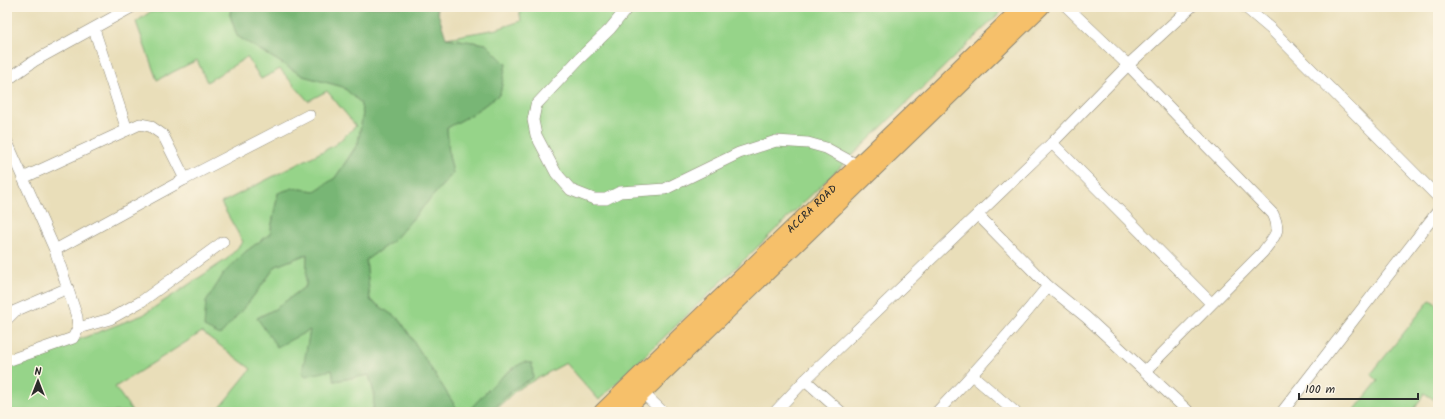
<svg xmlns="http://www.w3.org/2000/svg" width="1445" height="419" viewBox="0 0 1445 419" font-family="Kalam,sans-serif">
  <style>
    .green { fill: #96d489; stroke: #60805a }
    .forest { fill: #78b675; stroke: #527050 }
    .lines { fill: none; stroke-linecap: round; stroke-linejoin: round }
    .minor-casing { stroke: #8a8472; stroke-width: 12 }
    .highway-casing { stroke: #8a8472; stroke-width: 18 }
    .minor { stroke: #fff; stroke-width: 11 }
    .highway { stroke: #f6c06b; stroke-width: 16 }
    .labels { text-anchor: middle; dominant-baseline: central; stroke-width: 3; stroke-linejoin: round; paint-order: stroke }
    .street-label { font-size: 11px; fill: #2b2b2b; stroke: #fcf5e5 }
  </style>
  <rect width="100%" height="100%" fill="#fcf5e5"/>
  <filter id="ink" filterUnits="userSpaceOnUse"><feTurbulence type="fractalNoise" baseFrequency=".025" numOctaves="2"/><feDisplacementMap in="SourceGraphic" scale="8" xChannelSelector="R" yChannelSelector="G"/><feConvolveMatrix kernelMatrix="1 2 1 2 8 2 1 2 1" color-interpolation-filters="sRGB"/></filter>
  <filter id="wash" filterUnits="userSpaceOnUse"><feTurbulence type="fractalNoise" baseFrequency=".012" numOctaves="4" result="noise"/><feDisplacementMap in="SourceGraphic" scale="16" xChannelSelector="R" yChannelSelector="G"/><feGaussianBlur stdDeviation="0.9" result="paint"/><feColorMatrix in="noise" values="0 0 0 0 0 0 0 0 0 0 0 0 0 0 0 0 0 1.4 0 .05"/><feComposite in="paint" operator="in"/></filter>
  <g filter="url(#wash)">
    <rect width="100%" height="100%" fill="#e9deb9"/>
    <g class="green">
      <polygon points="201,7 231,7 230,15 237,36 303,76 343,87 360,102 363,113 358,143 335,178 315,191 293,188 278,193 270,234 245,252 249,302 276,266 307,254 306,286 275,309 257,318 310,330 307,348 332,370 334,381 369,375 374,393 373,412 216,412 251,369 202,332 115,387 133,412 7,412 7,367 143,315 227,259 243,242 221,203 335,145 356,126 327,91 308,101 280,69 261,79 247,57 207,82 197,60 157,80 136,22 150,12"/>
      <polygon points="519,7 1006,7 599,400 566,363 516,390 493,412 490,412 515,388 533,378 512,368 467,412 459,412 400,320 370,300 366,260 394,240 453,173 449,155 447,128 471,115 500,94 506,64 486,44 446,38 497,29 521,21"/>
      <polygon points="1430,300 1438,305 1438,373 1434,380 1438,383 1438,402 1424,393 1413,412 1353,412 1378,381 1371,374"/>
    </g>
    <g class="forest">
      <polygon points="231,7 436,7 446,38 486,44 506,64 500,94 471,115 447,128 449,155 453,173 394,240 366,260 370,300 400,320 459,412 373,412 374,393 369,375 334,381 332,370 306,376 302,373 310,330 277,347 257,318 275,309 306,286 307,254 276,266 249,302 220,335 204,327 206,302 224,273 245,252 270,234 278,193 293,188 315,191 335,178 358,144 363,113 360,102 343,87 303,76 237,36 230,15"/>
      <path d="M 524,362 L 532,363 L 533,378 L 515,388 L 490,412 L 467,412 C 485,394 501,373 524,362 Z"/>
    </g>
  </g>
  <g filter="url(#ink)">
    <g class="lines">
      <g class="minor-casing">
        <g id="minor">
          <polyline points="628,7 610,29 579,59 536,105 533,120 536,135 556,173 571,190 594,199 606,199 620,192 665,189 739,153 776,141 808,143 826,148 857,165"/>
          <path d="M 1067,7 L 1128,65 L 1273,214 C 1282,233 1274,236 1263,252 L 1145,371"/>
          <polyline points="1245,7 1271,29 1438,197"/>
          <polyline points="94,29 127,130"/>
          <polyline points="7,80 34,61 132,7"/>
          <polyline points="7,142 55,250 77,317 78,328 73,338 7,361"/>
          <polyline points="1052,143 1211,303"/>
          <polyline points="23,178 140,124 150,126 163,135 185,179"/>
          <polyline points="978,215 1048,286 1086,317 1189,412"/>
          <polyline points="55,250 185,179 309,115"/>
          <polyline points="7,319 15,311 68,288"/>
          <polyline points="78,328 110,319 142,301 223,242"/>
          <polyline points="972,375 1015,412"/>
          <polyline points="805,380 841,412"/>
          <polyline points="643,393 663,412"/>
          <polyline points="775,412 805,380 1052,143 1128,65 1191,7"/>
          <path d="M 937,412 C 976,371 1013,330 1048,286"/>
          <polyline points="1282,412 1438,211"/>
        </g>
      </g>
      <g class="highway-casing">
        <g id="highway">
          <path id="s1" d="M 602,412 C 741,276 883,143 1022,7"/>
          <polyline points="623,412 1041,7"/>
        </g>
      </g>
      <use href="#minor" class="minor"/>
      <use href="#highway" class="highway"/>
    </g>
  </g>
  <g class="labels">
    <g class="street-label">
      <text stroke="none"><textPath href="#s1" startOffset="292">ACCRA ROAD</textPath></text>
    </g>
  </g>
  <rect width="1445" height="419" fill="none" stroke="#fcf5e5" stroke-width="24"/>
  <g transform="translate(38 381)" stroke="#fcf5e5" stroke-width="3" paint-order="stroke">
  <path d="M0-3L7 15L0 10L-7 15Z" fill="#2b2b2b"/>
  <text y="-6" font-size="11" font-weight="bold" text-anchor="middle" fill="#2b2b2b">N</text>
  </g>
  <path d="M1299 393v6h119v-6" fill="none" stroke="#2b2b2b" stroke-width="2"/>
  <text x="1305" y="393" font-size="12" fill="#2b2b2b" stroke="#fcf5e5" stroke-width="3" paint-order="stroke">100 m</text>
</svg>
